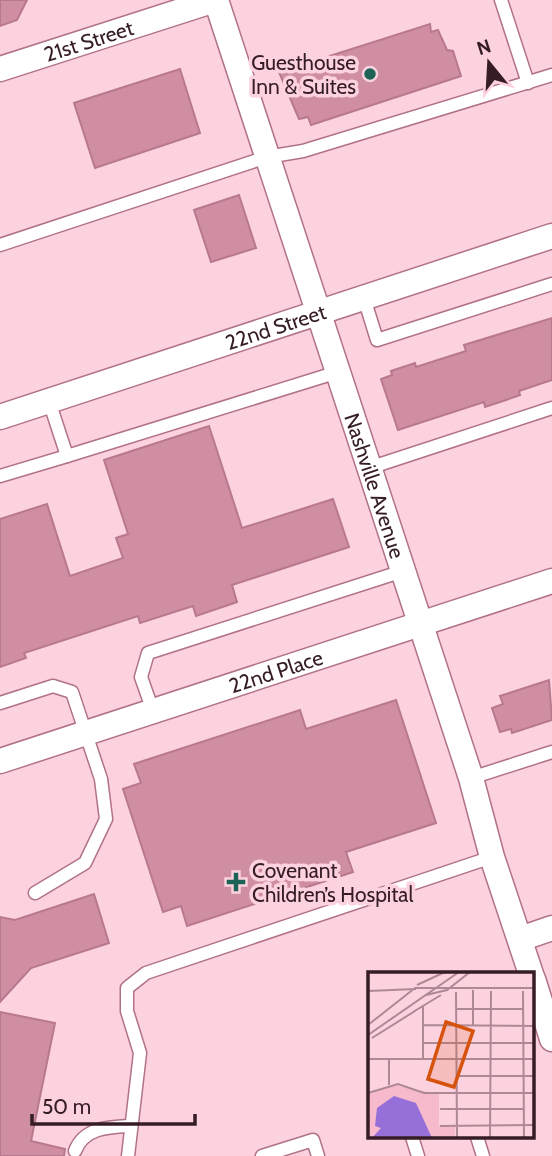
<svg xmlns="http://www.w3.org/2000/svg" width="552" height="1156" viewBox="0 0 552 1156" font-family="Cabin,sans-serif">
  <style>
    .building { fill: #d08ea3; stroke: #b8788d; stroke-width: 2 }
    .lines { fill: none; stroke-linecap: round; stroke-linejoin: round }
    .lane-casing { stroke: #b17287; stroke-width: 15 }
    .street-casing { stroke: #b17287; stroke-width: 27 }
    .lane { stroke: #fff; stroke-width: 12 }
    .street { stroke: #fff; stroke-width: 24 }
    .poi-dot { fill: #1d6457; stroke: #fdd2df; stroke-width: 2.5 }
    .labels { text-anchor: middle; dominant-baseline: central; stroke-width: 7; stroke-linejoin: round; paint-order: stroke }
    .street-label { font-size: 21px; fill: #351c25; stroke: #fdd2df }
    .poi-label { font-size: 21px; fill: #351c25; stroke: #fdd2df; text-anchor: end }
    .inset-road { fill: none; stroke: #ad8995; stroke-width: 2 }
    .view { fill: #d6530e; fill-opacity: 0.15; stroke: #d6530e; stroke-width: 3.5 }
    .inset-edge { fill: none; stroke: #351c25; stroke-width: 3.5 }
  </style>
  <rect width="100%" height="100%" fill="#fdd2df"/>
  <g class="building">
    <polygon points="0,0 27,0 17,20 0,26"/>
    <polygon points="430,24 431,32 438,30 447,50 453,51 461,76 311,125 308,117 299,119 279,72"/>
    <polygon points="180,69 200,133 95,168 74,103"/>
    <polygon points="239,195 256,248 211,262 194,210"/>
    <polygon points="552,318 552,380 519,391 520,395 506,400 485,407 484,402 398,430 381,379 392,375 391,371 415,363 416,367 466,351 464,345"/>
    <polygon points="209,426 242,528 333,499 349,547 232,585 237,602 196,616 193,606 140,623 138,616 24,653 26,658 0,667 0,519 47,504 70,576 123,558 116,538 128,534 104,460"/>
    <polygon points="549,680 552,720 512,733 511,729 500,732 492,708 503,704 500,696"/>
    <polygon points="396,700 436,823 346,852 353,872 187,926 181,906 163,912 123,789 141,783 134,764 300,710 306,729"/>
    <polygon points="94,894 109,943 31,968 0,1002 0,917 15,920"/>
    <polygon points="0,1012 55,1023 31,1141 65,1149 64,1156 0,1156"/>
  </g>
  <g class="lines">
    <g class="lane-casing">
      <g id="lane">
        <polyline points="501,0 528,83"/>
        <polyline points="0,245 267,157 303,151 552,75"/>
        <polyline points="364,298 377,340 552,284"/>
        <polyline points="49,401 67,456 338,372"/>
        <polyline points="369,468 552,408"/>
        <polyline points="0,476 67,456"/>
        <polyline points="0,703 53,686 72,692 101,779 106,819 85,863 35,893"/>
        <polyline points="153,711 141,677 148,653 403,571"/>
        <polyline points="471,778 552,752"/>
        <polyline points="412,1137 418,1156"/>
        <polyline points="477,1137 483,1156"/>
        <path d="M 75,1151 C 84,1128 107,1127 129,1126"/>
        <polyline points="128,1156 140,1053 127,1011 127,988 146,973 492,857"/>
        <polyline points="262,1156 313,1140 318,1156"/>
      </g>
    </g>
    <g class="street-casing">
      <g id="street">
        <path id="s1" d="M 216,0 L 471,778 L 492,857 L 531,974"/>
        <path id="s2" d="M 0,69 L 215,0"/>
        <path id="s3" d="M 0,417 L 552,236"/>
        <path id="s4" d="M 0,761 L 552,581"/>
        <polyline points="520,939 552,928"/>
        <polyline points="533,979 552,1039"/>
      </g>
    </g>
    <use href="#lane" class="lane"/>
    <use href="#street" class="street"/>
  </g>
  <g class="poi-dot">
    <circle cx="370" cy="74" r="7"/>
    <path d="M232.5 871.5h7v7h7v7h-7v7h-7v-7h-7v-7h7z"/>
  </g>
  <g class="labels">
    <g class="street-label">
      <text stroke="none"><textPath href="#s2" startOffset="93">21st Street</textPath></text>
      <text stroke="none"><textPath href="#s3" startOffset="290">22nd Street</textPath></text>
      <text stroke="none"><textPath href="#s1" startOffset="511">Nashville Avenue</textPath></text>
      <text stroke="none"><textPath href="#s4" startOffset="290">22nd Place</textPath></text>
    </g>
    <g class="poi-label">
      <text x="356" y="62">Guesthouse<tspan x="356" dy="24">Inn &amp; Suites</tspan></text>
      <text x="252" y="870" text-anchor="start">Covenant<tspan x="252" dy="24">Children’s Hospital</tspan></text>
    </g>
  </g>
  <g transform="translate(368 972)">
    <rect width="166" height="166" fill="#fdd2df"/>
    <path d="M 25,113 L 71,122 L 71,154 L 87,155 L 87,166 L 0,166 L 0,122 Z" fill="#f7b9cc"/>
    <path d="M 26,124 L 48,131 L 64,166 L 4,166 L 13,156 L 7,154 L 9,136 Z" fill="#966fd9"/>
    <path class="inset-road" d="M 49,13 L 77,0M 113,16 L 167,16M 105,18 L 105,54M 0,19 L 48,17M 155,19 L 156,166M 88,20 L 89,166M 58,23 L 79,18 L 102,0M 55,33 L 55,87M 88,37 L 156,37M 45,40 L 73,23M 0,53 L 47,16 L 117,16M 55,53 L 167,54M 0,63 L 91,0M 4,66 L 47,39M 55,71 L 167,71M 0,87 L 167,87M 21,87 L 21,113M 88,104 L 167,104M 0,121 L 30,112 L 56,121 L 167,121M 72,137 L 156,137M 72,154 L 167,153M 122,166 L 123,19"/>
    <path class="view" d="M 78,50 L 105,59 L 86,115 L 60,107 Z"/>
    <rect width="166" height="166" class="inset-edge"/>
  </g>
  <g transform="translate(489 63) rotate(342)" stroke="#fdd2df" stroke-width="5" paint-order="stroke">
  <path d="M0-5L12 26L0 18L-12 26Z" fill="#351c25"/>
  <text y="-10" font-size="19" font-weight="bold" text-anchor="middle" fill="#351c25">N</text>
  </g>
  <path d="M32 1114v10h163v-10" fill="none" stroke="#351c25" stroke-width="3.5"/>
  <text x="42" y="1114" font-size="21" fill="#351c25" stroke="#fdd2df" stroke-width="5" paint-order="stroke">50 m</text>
</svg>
